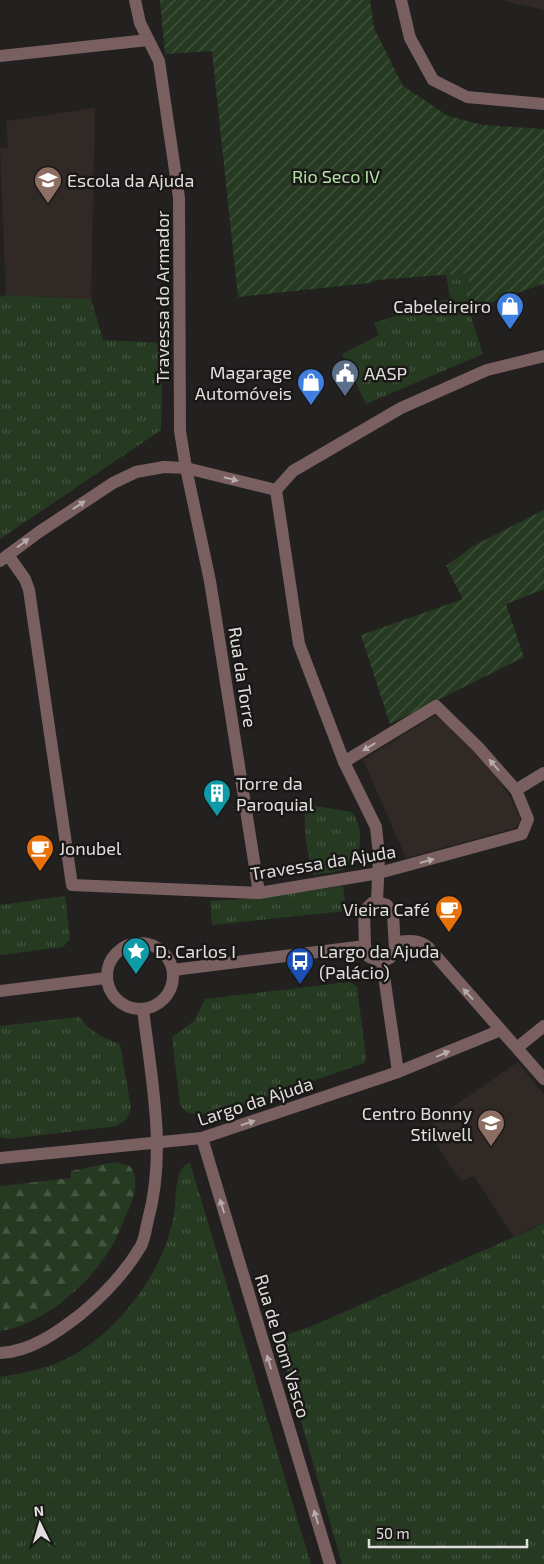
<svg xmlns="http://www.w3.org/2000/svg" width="544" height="1564" viewBox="0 0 544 1564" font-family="'Exo 2',sans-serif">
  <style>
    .built { fill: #312925 }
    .grass { fill: url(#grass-tufts) }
    .forest { fill: url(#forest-firs) }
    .garden { fill: url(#garden-furrows) }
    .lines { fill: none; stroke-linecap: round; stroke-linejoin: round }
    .minor { stroke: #795f60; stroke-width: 12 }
    .oneway { fill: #b7acac }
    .labels { text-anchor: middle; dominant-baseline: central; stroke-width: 5; stroke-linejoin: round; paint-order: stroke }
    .park-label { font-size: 18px; fill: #afe5a1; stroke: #1a1817 }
    .poi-label { font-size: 18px; fill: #e1dfde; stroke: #1a1817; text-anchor: start }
    .street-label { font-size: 18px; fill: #e1dfde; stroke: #1a1817 }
  </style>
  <defs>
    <pattern id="grass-tufts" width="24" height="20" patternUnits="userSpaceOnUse" patternTransform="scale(1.25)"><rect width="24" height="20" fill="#263a21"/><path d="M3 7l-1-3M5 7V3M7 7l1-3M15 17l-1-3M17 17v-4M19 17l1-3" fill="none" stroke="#455641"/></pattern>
    <pattern id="forest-firs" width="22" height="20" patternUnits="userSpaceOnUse" patternTransform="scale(1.25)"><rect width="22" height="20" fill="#263a21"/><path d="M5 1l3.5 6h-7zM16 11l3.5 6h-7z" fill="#455641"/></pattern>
    <pattern id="garden-furrows" width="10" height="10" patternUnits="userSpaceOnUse" patternTransform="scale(1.25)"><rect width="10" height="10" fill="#263a21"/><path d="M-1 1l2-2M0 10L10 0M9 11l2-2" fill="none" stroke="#455641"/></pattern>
  </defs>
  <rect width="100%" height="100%" fill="#232120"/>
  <g class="built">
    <polygon points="501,0 544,0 544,10"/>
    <polygon points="95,108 91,299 6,295 0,148 8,147 6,121"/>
    <polygon points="435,715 456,732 489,766 511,798 521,821 515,828 406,858 363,760"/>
    <polygon points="518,1062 544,1095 544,1222 514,1237 474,1176 462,1181 450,1166 426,1127 434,1124 432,1121"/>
  </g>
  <g class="grass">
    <polygon points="470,273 469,311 483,354 366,404 342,354 379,335 374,323 450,298 446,274"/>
    <polygon points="6,295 91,299 103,340 163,343 161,430 0,539 0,297"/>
    <path d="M 304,804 L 352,812 C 364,828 364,857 344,869 C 337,873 322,873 313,875 L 306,841 Z"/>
    <polygon points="343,886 346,911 212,925 210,901 259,898"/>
    <polygon points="65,896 70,939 63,947 0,955 0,901 1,905"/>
    <polygon points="350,982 357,987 366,1058 364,1063 227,1111 197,1115 186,1112 180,1104 172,1037 194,1021 205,999"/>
    <path d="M 79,1017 C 91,1032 102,1038 120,1044 L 131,1108 L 127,1119 L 117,1126 L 8,1139 L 0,1137 L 0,1026 Z"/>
    <path d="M 190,1163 L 311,1564 L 0,1564 L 0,1377 C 22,1373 46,1369 66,1359 C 107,1339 144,1296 162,1254 C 167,1242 172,1227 174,1214 C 177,1201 173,1167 190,1163 Z"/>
    <polygon points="544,1222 544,1564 342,1564 277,1338 310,1327 530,1230"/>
  </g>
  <path class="forest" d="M 115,1162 L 130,1166 C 141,1181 133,1201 125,1217 C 121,1227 117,1238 111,1248 C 88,1285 44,1324 0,1331 L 0,1186 L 71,1178 L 71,1171 Z"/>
  <g class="garden">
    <polygon points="160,0 370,0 374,28 403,86 448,116 483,125 544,129 544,287 542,284 469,311 469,273 376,280 369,283 238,297 212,51 165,54"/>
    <polygon points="544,510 544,589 506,604 524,657 390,724 361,635 463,599 446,566 473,546"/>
  </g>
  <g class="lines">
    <g class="minor">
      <polyline points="135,0 140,23 159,61 179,198 180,431 186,468 210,581 259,893"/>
      <polyline points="401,0 410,38 433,80 467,97 544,104"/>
      <polyline points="0,56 148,40"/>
      <polyline points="276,490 299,644 344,762 376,827 379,855 377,902"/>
      <polyline points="276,490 293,471 401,408 487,370 544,356"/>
      <polyline points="8,555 25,579 29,590 72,885 259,893 379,873 522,834 528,819 516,790 478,747 436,706 344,762"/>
      <polyline points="0,561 39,532 113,483 136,472 164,467 186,468 276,490"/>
      <polyline points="516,790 544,773"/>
      <polygon points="377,902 387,905 393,914 395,950 390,958 382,962 369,957 365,946 364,911 372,903"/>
      <path d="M 395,942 C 408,941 417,939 428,947 L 544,1079"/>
      <circle cx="140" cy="976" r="33"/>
      <polyline points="382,962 398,1072"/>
      <polyline points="173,970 365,946"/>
      <polyline points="0,991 106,978"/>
      <polyline points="518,1047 544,1026"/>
      <polyline points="202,1138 330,1564"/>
      <polyline points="0,1158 202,1138 398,1072 501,1030"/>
      <path d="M 0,1353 C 30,1352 58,1332 81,1314 C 105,1294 125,1273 141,1246 C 145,1238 146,1228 148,1220 C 167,1151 151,1078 143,1009"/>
    </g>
  </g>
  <defs><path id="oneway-solid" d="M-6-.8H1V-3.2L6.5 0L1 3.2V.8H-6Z" transform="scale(1.25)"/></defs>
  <g class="oneway">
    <use href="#oneway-solid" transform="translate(231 479) rotate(14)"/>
    <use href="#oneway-solid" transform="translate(79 505) rotate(-34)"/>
    <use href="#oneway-solid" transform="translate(23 543) rotate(-37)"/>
    <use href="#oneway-solid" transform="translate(369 747) rotate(148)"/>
    <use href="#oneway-solid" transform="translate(494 765) rotate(-131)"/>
    <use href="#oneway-solid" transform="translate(427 861) rotate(-16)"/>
    <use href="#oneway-solid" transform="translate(468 994) rotate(-132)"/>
    <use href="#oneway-solid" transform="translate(443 1054) rotate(-23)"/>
    <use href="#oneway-solid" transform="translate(248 1123) rotate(-18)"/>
    <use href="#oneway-solid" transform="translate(222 1206) rotate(-107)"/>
    <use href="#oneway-solid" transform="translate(269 1362) rotate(-107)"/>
    <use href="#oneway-solid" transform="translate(316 1517) rotate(-107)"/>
  </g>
  <defs>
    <g id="school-pin" transform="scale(1.4375)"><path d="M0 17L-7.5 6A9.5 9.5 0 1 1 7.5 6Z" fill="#8d6e63" stroke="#1a1817"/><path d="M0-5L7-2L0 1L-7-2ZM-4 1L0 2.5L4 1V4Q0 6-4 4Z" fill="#fff"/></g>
    <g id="shop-pin" transform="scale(1.4375)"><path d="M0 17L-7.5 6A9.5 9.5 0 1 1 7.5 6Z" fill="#3f7fe0" stroke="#1a1817"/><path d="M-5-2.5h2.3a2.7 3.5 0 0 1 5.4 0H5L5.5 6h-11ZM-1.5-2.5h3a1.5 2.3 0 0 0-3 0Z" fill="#fff"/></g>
    <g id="civic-pin" transform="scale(1.4375)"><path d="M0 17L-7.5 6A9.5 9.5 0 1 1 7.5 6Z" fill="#5c6f8a" stroke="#1a1817"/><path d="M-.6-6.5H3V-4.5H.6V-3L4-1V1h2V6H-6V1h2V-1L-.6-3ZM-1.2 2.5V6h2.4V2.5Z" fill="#fff"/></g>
    <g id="building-pin" transform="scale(1.4375)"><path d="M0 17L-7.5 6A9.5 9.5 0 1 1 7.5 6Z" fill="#0f9aa8" stroke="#1a1817"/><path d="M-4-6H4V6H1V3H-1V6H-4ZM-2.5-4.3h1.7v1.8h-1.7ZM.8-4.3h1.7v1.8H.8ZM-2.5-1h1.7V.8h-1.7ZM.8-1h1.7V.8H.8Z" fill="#fff"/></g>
    <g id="cafe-pin" transform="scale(1.4375)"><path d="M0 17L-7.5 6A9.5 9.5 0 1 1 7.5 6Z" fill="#e8710a" stroke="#1a1817"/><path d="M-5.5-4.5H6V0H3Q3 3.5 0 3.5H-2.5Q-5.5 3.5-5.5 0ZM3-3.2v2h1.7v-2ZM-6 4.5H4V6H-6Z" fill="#fff"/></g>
    <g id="sight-pin" transform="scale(1.4375)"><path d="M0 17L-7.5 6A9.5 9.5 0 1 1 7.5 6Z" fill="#0f9aa8" stroke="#1a1817"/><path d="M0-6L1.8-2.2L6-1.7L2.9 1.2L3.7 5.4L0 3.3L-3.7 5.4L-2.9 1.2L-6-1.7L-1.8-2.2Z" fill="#fff"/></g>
    <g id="bus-pin" transform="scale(1.4375)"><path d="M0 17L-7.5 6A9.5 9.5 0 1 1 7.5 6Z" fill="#1a4fb4" stroke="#1a1817"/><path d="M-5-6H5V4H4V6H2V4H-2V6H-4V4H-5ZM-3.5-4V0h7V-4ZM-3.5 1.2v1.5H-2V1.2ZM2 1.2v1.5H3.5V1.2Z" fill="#fff"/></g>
  </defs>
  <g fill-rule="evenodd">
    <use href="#school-pin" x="48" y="180"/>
    <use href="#shop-pin" x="510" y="306"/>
    <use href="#civic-pin" x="345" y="373"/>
    <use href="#shop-pin" x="311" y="382"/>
    <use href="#building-pin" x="217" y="793"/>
    <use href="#cafe-pin" x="40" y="848"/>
    <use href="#cafe-pin" x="449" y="909"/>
    <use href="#sight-pin" x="136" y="951"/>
    <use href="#bus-pin" x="300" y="961"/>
    <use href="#school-pin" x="491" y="1123"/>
  </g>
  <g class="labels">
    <g class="park-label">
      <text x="336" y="176">Rio Seco IV</text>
    </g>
    <g class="poi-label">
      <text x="67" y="180">Escola da Ajuda</text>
      <text x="491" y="306" text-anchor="end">Cabeleireiro</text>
      <text x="292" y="372" text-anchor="end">Magarage<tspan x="292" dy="21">Automóveis</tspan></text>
      <text x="364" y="373">AASP</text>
      <text x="236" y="783">Torre da<tspan x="236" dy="21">Paroquial</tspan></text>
      <text x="59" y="848">Jonubel</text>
      <text x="430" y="909" text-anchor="end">Vieira Café</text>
      <text x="155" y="951">D. Carlos I</text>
      <text x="319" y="951">Largo da Ajuda<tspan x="319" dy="21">(Palácio)</tspan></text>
      <text x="472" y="1113" text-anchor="end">Centro Bonny<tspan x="472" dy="21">Stilwell</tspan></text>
    </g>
    <g class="street-label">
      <text transform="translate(162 297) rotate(-90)">Travessa do Armador</text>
      <text transform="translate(243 677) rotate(81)">Rua da Torre</text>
      <text transform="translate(323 862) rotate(-9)">Travessa da Ajuda</text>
      <text transform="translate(255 1101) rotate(-18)">Largo da Ajuda</text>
      <text transform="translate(283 1346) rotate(73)">Rua de Dom Vasco</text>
    </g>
  </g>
  <g transform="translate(40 1524) rotate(355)" stroke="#1a1817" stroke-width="4" paint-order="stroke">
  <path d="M0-4L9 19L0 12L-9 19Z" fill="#e1dfde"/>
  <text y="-8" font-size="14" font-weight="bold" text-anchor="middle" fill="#e1dfde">N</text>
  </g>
  <path d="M369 1539v8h158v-8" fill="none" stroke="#e1dfde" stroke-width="2.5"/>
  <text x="376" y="1539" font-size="15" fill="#e1dfde" stroke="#1a1817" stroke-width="4" paint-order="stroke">50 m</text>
</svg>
